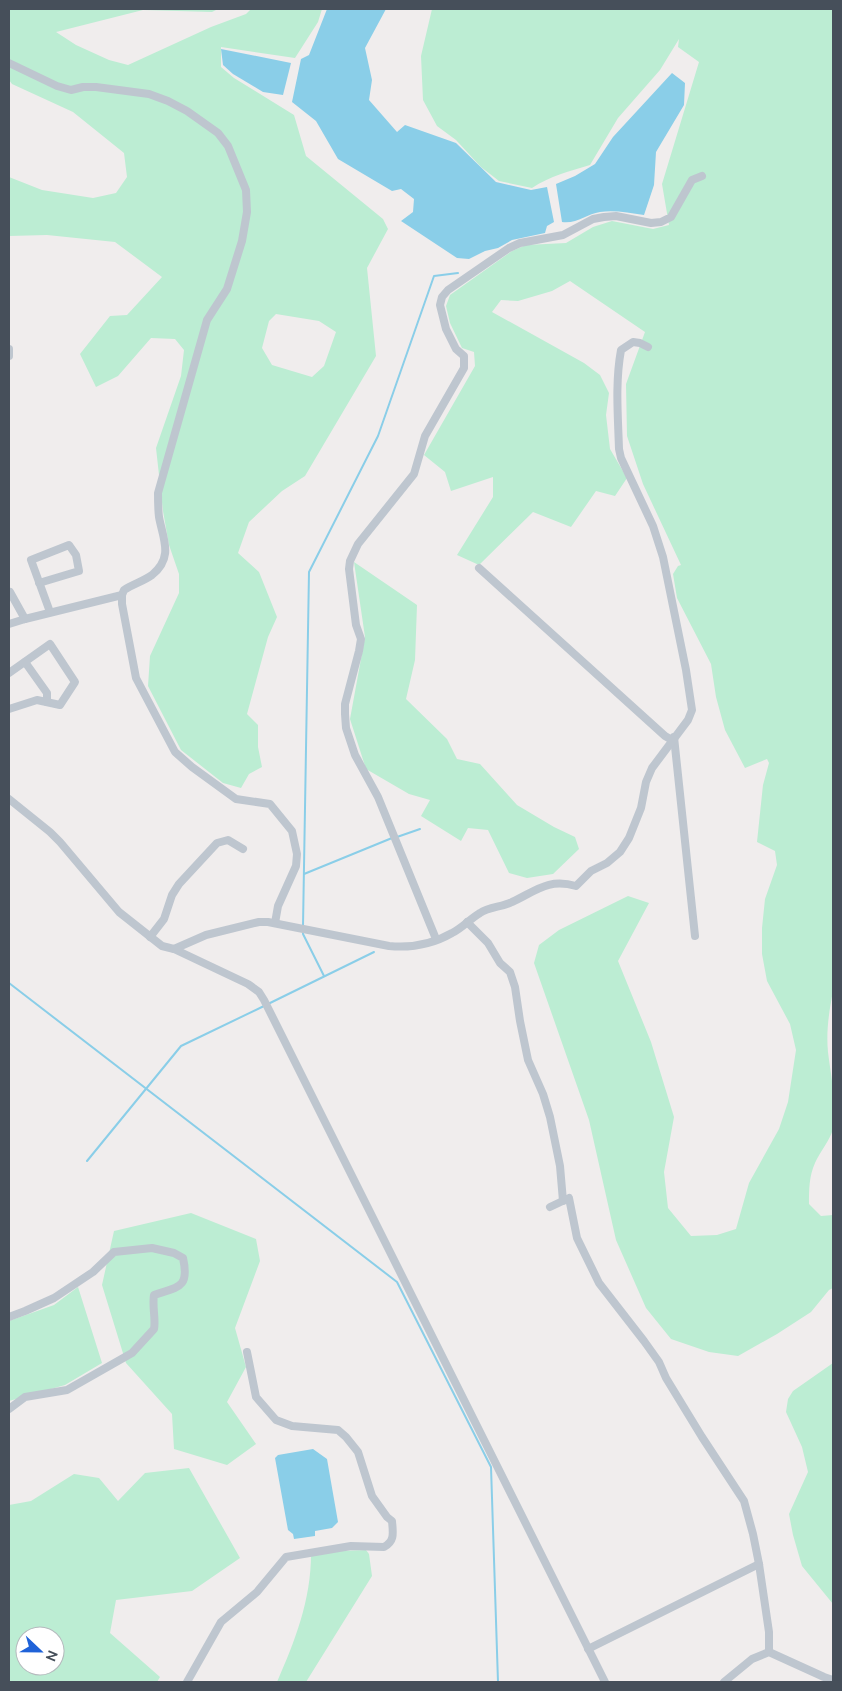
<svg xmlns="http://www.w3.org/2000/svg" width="842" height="1691" viewBox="0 0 842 1691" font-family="Ubuntu,sans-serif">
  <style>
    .green { fill: #bcedd3; fill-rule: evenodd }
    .water { fill: #8acee8 }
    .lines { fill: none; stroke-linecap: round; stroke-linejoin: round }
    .stream { stroke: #8acee8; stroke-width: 2 }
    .minor { stroke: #bec6cf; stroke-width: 8 }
  </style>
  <rect width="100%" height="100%" fill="#f0eded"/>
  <g class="green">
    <path d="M 9,9 L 218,9 L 212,12 L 143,10 L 56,32 L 76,45 L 109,60 L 128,65 L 211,27 L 246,14 L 251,9 L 322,9 L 318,22 L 295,58 L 221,47 L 221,67 L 234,78 L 294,115 L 306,156 L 383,219 L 388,229 L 367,268 L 376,356 L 305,476 L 282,491 L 249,522 L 238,553 L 259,572 L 277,617 L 268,637 L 247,714 L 258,725 L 258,747 L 262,767 L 249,774 L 241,788 L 223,783 L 181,750 L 148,686 L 150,656 L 179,593 L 179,574 L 169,545 L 163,511 L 156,448 L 181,376 L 184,350 L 175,339 L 151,338 L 118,376 L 96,387 L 80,354 L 110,316 L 127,315 L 162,277 L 115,242 L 47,235 L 9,236 L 9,177 L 42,190 L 93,198 L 116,193 L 127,177 L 124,153 L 73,112 L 12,84 L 9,80 ZM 276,314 L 319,321 L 336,332 L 324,366 L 312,377 L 272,365 L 262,348 L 269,321 Z"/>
    <path d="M 432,9 L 833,9 L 833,991 C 829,1012 826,1031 828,1052 C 831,1077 837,1103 833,1129 C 830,1140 820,1152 815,1163 C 809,1176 809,1190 809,1204 L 821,1216 L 833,1215 L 833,1288 L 829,1290 L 811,1312 L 777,1334 L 738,1356 L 709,1352 L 671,1339 L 646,1308 L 616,1240 L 589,1120 L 534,963 L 539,945 L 559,930 L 628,896 L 649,903 L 618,961 L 651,1042 L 674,1117 L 664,1172 L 668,1208 L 691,1236 L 717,1235 L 736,1229 L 749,1183 L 779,1129 L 788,1102 L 796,1050 L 790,1024 L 767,981 L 762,954 L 762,928 L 765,899 L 777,865 L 775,851 L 757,842 L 763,785 L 769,763 L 767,759 L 745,768 L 725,730 L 716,697 L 711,664 L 677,598 L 673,574 L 678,566 L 681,565 L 643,484 L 627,436 L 626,384 L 645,332 L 570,281 L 552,291 L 518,301 L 501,300 L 492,312 L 584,363 L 600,375 L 609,393 L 606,415 L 610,449 L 627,478 L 615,496 L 596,491 L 571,527 L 533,512 L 479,565 L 457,555 L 493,497 L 493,477 L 451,491 L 445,472 L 424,455 L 475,366 L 474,352 L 462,348 L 450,323 L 446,306 L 450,295 L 512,251 L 526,245 L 566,243 L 593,227 L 612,221 L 653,229 L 669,225 L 662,184 L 699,62 L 678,47 L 679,39 L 660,70 L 618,118 L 590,165 C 570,171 550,176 532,188 L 499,181 L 481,167 L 456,140 L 437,126 L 423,100 L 421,56 Z"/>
    <polygon points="354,562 417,605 415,660 406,699 447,739 457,759 480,764 517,805 554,827 575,837 579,849 553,874 527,878 509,873 488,830 468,828 461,841 421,816 430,800 409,794 366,769 350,719 365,637"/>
    <polygon points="191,1213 256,1239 260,1261 235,1328 246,1367 227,1402 256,1444 227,1465 174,1449 172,1414 126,1363 102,1285 114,1231"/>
    <polygon points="78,1287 102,1363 65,1385 9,1401 9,1321 54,1305"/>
    <polygon points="833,1363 833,1604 802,1566 793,1535 789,1514 808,1472 802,1447 786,1412 788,1399 793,1391"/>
    <path d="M 189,1468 L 240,1558 L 192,1591 L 116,1600 L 110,1633 L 160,1677 L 157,1682 L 9,1682 L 9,1505 L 31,1501 L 74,1474 L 99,1478 L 118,1501 L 145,1473 ZM 25,1636 L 55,1636 L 55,1666 L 25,1666 Z"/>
    <path d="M 366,1550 L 369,1554 L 372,1576 L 306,1682 L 277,1682 C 295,1641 311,1600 311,1554 L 337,1551 Z"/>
  </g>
  <g class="water">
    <polygon points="327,9 386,9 365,48 372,80 369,100 397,132 405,125 456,143 496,182 531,190 547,187 554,222 547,226 545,233 512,240 498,248 485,251 469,259 457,258 401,221 413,212 414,199 401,189 392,191 338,159 316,121 292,102 301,59 309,55"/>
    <polygon points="221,49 291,63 283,95 263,92 233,74 223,65"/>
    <path d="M 672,73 L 685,83 L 684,105 L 656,152 L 654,185 L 644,215 C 629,213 615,210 600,212 C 587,214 577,224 562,222 L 556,184 L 575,176 L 595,164 L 613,137 Z"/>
    <polygon points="313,1449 327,1459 338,1522 332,1528 315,1531 315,1536 294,1539 293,1534 288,1530 275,1458 278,1455"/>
  </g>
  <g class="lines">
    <g class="stream">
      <polyline points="397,837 420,829"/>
      <polyline points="304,874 392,838"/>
      <polyline points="303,926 309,572 378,436 434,276 458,273"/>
      <polyline points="303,931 303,934 324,976"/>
      <polyline points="9,983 397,1282 491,1467 498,1682"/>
      <polyline points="268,1004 374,952"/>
      <polyline points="87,1161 181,1046 264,1006"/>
    </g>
    <g class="minor">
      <path d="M 9,63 L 57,86 L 71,90 L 83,87 L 96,87 L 149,94 L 168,101 L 187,111 L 218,133 L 228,146 L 246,190 L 247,212 L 242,241 L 227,289 L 207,320 L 158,493 C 158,501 158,509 159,517 C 163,539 174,557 152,575 C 144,581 133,584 124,590 L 122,595 L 122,604 L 136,678 L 175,752 L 192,767 L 236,799 L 270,804 L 292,831 L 297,854 L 296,866 L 278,906 L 275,923"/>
      <polyline points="9,349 9,356"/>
      <polyline points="479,568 665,736 672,740"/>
      <polyline points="39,583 79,571 76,555 69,545 31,560 50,612"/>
      <polyline points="10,592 25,619"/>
      <polyline points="9,624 25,619 122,595"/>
      <polyline points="25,662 47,693 47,702"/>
      <polyline points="9,673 50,644 75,682 60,705 37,700 9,709"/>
      <polyline points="674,737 695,936"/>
      <path d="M 9,799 L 50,832 L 60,842 L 119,912 L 162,946 L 174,949 L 206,935 L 259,922 L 268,922 L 389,946 C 410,948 433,944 452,933 C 462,928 470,919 480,913 C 489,907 502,907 512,902 C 536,891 548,878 576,886 L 591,871 L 607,863 L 620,852 L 629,838 L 641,808 L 646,782 L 652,768 L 688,720 L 692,710 L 686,670 L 663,557 L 653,526 L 621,458 L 619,449 C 618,416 615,383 621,350 L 633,342 L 640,343 L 648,347"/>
      <polyline points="467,922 488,943 500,963 510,972 515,987 520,1021 528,1060 543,1094 550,1117 560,1166 563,1201"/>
      <polyline points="150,937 164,919 172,895 179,884 217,843 228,840 243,849"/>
      <polyline points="436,939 378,797 355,755 346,728 345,714 345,704 359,651 361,639 356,625 349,569 350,561 358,544 414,474 425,436 464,368 464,356 456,349 446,329 440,305 442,297 448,290 509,248 520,243 563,235 593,219 604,217 616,216 651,223 661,222 671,217 692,180 702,176"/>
      <polyline points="174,949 248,984 259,992 264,1000 605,1682"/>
      <polyline points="550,1207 569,1198 577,1238 599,1283 644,1341 659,1362 666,1378 702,1437 744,1501 753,1534 759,1564 769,1632 769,1652"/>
      <path d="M 9,1317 L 25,1311 L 54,1298 L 93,1272 L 114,1252 L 152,1248 L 174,1253 L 183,1258 C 190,1289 177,1287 154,1295 C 152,1307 156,1319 154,1329 L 132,1353 L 67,1390 L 25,1397 L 9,1409"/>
      <polyline points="588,1649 759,1564"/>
      <path d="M 187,1682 L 221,1622 L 257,1592 L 286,1557 L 351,1546 L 384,1547 C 395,1541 393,1533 392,1521 L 387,1517 L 372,1496 L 358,1452 L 346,1437 L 338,1430 L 292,1426 L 276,1420 L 256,1397 L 247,1352"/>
      <polyline points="724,1682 752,1659 769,1652 824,1677 833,1680"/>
    </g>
  </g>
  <rect width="842" height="1691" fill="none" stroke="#464f5a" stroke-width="20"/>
  <g transform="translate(40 1651) rotate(112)"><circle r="24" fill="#ffffff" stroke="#b5b9bd"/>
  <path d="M0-4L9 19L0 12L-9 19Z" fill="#1f62d8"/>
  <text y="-8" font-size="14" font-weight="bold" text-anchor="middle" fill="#464f5a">N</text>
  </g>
</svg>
